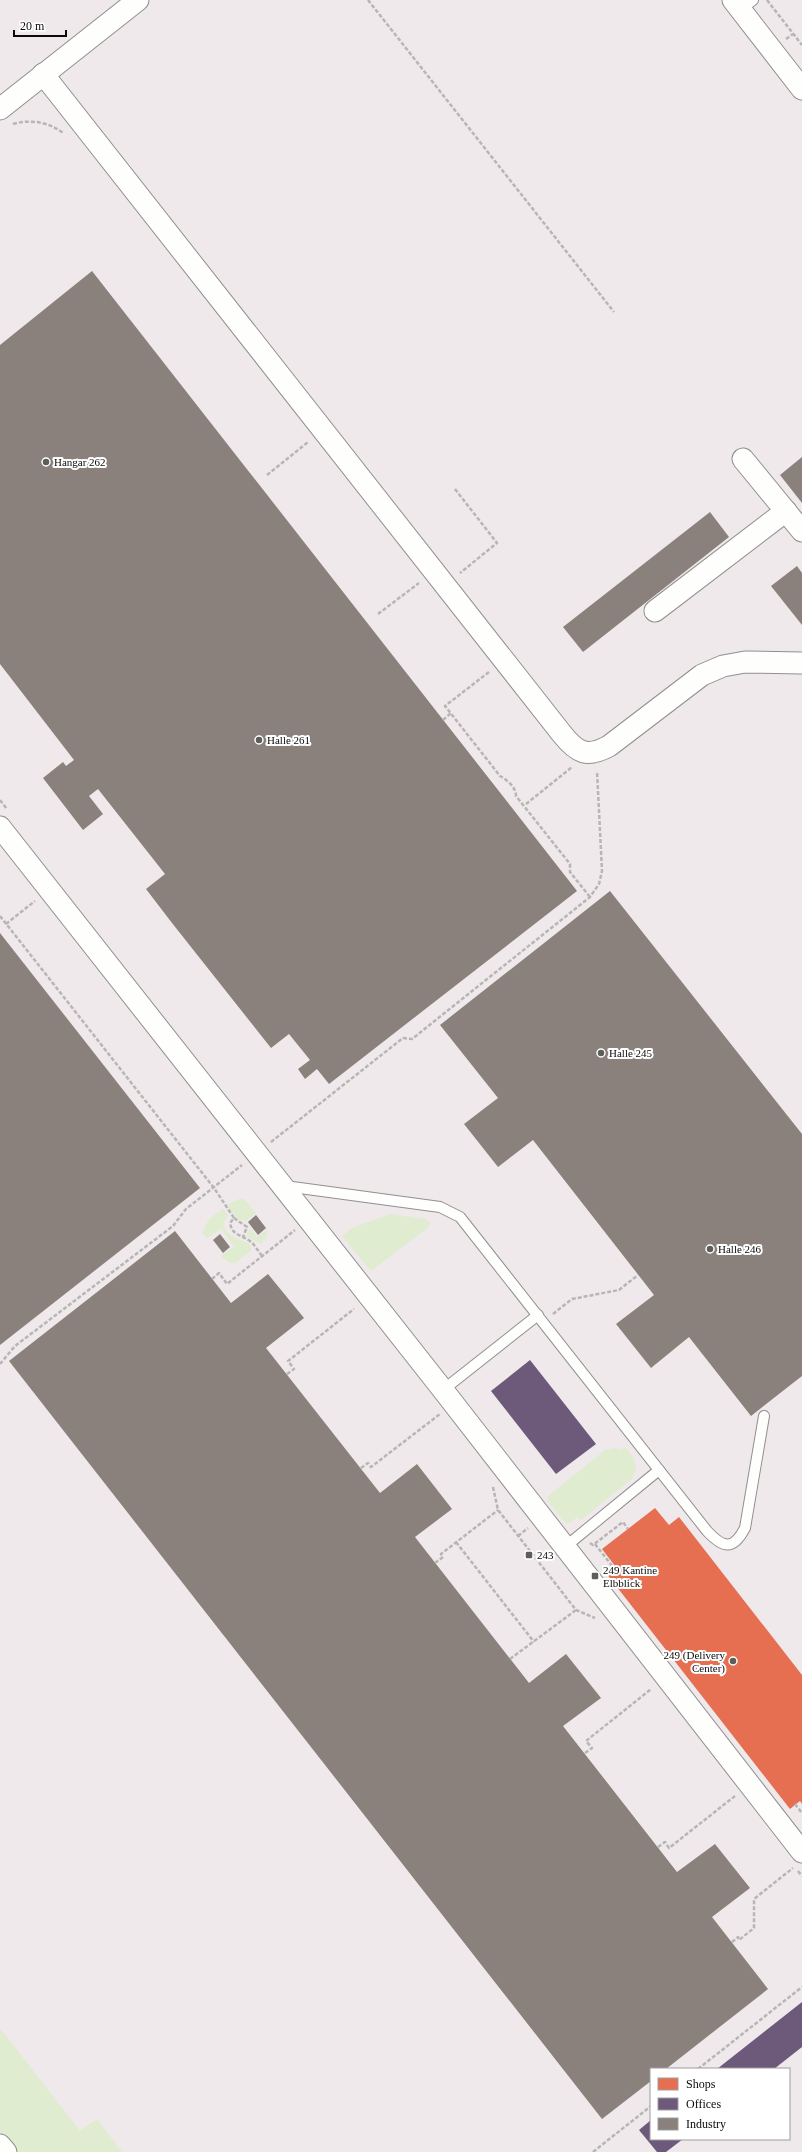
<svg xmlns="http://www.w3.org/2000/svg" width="802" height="2152" viewBox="0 0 802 2152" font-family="'Times New Roman',serif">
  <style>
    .industrial { fill: #efe9eb; fill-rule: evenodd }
    .green { fill: #e0eccf }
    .shops { fill: #e76f51 }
    .offices { fill: #6d597a }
    .industry { fill: #8a817c }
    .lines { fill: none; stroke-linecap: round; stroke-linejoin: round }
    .lane-casing { stroke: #91908d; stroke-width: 12 }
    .street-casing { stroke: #91908d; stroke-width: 23 }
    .path { stroke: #b7b6b5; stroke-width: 2.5; stroke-dasharray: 4 2; stroke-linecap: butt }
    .lane { stroke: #fefefc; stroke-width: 10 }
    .street { stroke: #fefefc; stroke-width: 21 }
    .poi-dot { fill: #5d5d5a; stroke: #fff; stroke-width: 1.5 }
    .labels { text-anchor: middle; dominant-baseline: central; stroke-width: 4; stroke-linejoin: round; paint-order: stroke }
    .poi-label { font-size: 11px; fill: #0a0a0a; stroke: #fff; text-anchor: start }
  </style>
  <rect width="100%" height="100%" fill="#f8f6ee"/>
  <path class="industrial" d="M 0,0 L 802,0 L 802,2152 L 0,2152 ZM 651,2069 L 789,2069 L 789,2139 L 651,2139 Z"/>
  <g class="green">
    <polygon points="239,1199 244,1199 256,1213 246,1221 238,1219 227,1205"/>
    <path d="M 223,1209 L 228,1215 L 223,1224 C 227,1237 239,1239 250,1244 L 251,1251 L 235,1263 L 230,1263 L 221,1256 L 234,1246 L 221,1229 L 207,1238 L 202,1233 L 209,1219 Z"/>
    <polygon points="390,1214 425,1219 430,1222 429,1227 371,1271 342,1236 352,1228"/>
    <polygon points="250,1228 257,1237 268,1229 267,1235 261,1244 246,1236"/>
    <path d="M 625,1447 C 634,1458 640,1465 632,1479 L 581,1520 L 578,1517 L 567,1524 L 547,1501 L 549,1495 L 605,1450 L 616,1448 L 622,1450 Z"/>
    <polygon points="0,2028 80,2131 97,2119 122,2152 16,2152 0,2132"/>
  </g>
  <polygon class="shops" points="655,1508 669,1525 679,1517 802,1675 802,1804 800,1801 790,1809 606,1573 615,1566 602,1549"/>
  <g class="offices">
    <polygon points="530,1360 596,1444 556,1474 491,1391"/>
    <polygon points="802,2002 802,2047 774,2069 717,2069"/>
    <polygon points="651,2120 651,2139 683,2139 666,2152 657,2152 639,2130"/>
  </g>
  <g class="industry">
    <polygon points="92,271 577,891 329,1084 317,1069 305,1079 298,1069 310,1060 289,1034 271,1048 172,923 146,889 165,874 98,789 89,796 103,814 83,830 43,778 63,762 66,766 74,760 0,664 0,345"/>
    <polygon points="802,457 802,503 780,475"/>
    <polygon points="710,512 729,537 583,652 563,627"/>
    <polygon points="797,566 802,573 802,625 771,586"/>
    <polygon points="610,891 802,1134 802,1376 751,1416 689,1337 651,1368 616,1324 654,1295 533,1140 498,1167 464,1124 498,1098 440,1025"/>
    <polygon points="0,933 200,1188 0,1345"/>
    <polygon points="256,1215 266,1228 258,1235 248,1222"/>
    <polygon points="175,1231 231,1303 268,1274 304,1318 266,1348 380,1493 417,1464 452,1509 415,1537 529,1683 566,1654 601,1698 563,1726 677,1872 715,1844 750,1888 712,1917 768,1989 666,2069 651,2069 651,2081 602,2119 9,1361"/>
    <polygon points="220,1234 230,1247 223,1253 213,1240"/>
  </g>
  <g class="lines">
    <g class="lane-casing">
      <g id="lane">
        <polyline points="740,10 753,0"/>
        <path d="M 285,1186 L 440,1207 L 460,1217 L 707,1531 C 723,1548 733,1551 745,1528 L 764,1416"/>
        <polyline points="443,1390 538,1315"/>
        <polyline points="565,1547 659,1470"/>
      </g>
    </g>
    <g class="street-casing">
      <g id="street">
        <polyline points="733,0 802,89"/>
        <path d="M 43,74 L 562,734 C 577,753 587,758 609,746 L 702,675 L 723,666 L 745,662 L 802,663"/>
        <polyline points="0,109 138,0"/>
        <polyline points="743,459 802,531"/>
        <polyline points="655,611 786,511"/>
        <polyline points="0,827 443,1390 802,1852"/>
        <polyline points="0,2145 6,2152"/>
      </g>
    </g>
    <g class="path">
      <polyline points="368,0 614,312"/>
      <polyline points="767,0 802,45"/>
      <polyline points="786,39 793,34"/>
      <path d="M 13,124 C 31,119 49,122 63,133"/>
      <polyline points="267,475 308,442"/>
      <polyline points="455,489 497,543 460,573"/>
      <polyline points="378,614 419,583"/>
      <path d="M 489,672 L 445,706 L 500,776 C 507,780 516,787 516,796 L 570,864 L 570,872 L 590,897"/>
      <polyline points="443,720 451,713"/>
      <polyline points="0,800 7,809"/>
      <polyline points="526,804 572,767"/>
      <path d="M 0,916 L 214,1188 L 234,1218 L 230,1223 C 232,1235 241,1235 250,1241 C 255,1245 258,1251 262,1256"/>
      <polyline points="6,924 35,901"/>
      <polyline points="271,1142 403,1038 412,1039 590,897 599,884 602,871 597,771"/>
      <polyline points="234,1218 247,1227 243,1237"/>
      <polyline points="212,1279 219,1273 227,1284 295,1230"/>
      <polyline points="553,1314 572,1299 619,1290 638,1275"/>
      <polyline points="0,1364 15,1346 173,1226 186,1209 242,1165"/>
      <polyline points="287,1374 294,1369 288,1361 354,1309"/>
      <polyline points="361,1468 368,1463 371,1467 440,1414"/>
      <polyline points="493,1487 498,1510 576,1610 595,1618"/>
      <polyline points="518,1536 528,1528"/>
      <polyline points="456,1542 534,1642"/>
      <polyline points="590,1543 593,1545 623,1522 628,1529"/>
      <polyline points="595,1544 613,1567"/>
      <polyline points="435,1563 443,1557 441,1554 498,1510"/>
      <polyline points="510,1659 576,1610"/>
      <polyline points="585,1753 592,1748 586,1741 651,1689"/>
      <polyline points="795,1804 802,1813"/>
      <polyline points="658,1847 665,1842 669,1848 735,1796"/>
      <polyline points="798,1871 802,1876"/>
      <polyline points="732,1942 738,1937 739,1940 754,1928 754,1899 793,1868"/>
      <polyline points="698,2069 802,1987"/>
      <polyline points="593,2152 651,2106"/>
    </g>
    <use href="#lane" class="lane"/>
    <use href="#street" class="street"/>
  </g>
  <g class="poi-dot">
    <circle cx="46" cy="462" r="4"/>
    <circle cx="259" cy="740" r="4"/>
    <circle cx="601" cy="1053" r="4"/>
    <circle cx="710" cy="1249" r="4"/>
    <rect x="525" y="1551" width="8" height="8" rx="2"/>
    <rect x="591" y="1572" width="8" height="8" rx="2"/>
    <circle cx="733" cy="1661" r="4"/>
  </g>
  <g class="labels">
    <g class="poi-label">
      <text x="54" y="462">Hangar 262</text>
      <text x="267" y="740">Halle 261</text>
      <text x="609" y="1053">Halle 245</text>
      <text x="718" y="1249">Halle 246</text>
      <text x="537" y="1555">243</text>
      <text x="603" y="1570">249 Kantine<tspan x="603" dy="13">Elbblick</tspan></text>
      <text x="725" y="1655" text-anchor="end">249 (Delivery<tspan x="725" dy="13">Center)</tspan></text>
    </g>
  </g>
  <rect x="650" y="2068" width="140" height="72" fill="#ffffff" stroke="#9d9d9d"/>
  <rect x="658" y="2078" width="20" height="12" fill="#e76f51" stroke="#9d9d9d"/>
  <text x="686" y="2088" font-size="12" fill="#0a0a0a">Shops</text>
  <rect x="658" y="2098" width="20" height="12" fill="#6d597a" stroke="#9d9d9d"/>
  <text x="686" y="2108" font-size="12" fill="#0a0a0a">Offices</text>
  <rect x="658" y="2118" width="20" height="12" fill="#8a817c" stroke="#9d9d9d"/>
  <text x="686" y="2128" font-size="12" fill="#0a0a0a">Industry</text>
  <path d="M14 30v6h52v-6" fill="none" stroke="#0a0a0a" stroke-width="2"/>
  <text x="20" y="30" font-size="12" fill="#0a0a0a" stroke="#ffffff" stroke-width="3" paint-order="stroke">20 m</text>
</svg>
